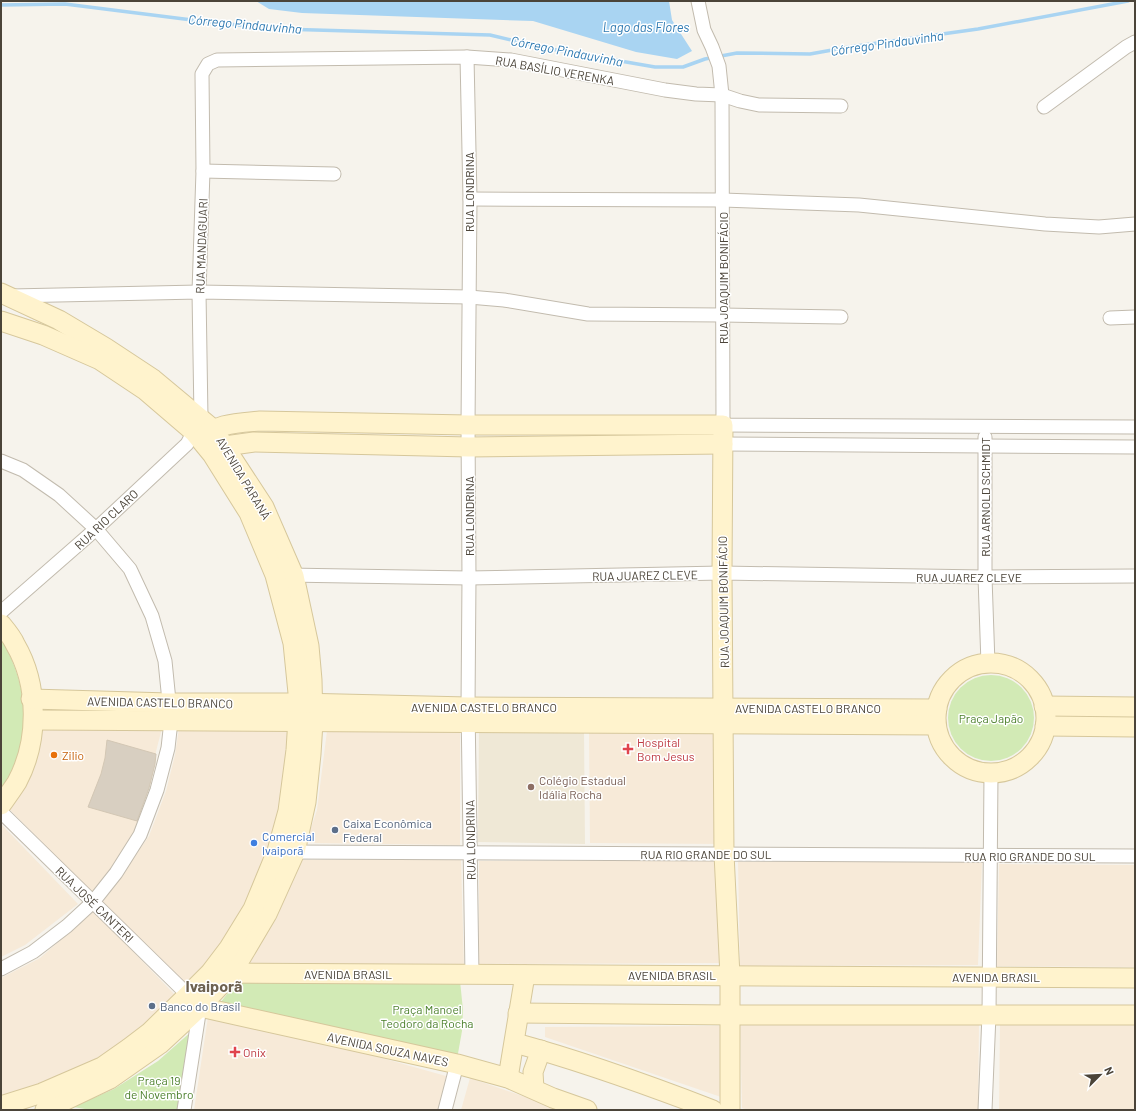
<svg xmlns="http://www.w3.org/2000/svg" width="1136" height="1111" viewBox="0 0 1136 1111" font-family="Barlow,sans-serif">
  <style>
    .commercial { fill: #f7ead8 }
    .education { fill: #efe8d6 }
    .green { fill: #d2eab5 }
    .water { fill: #a9d4f2 }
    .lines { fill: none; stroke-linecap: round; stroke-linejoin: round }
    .stream { stroke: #a9d4f2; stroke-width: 3.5 }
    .building { fill: #d8cfc1; stroke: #d3c7b4 }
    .street-casing { stroke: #c2bbae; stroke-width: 15 }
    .secondary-casing { stroke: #d6c79b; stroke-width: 21 }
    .street { stroke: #fff; stroke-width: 13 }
    .secondary { stroke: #fff3cd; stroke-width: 19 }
    .health-dot { fill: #e0444e; stroke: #fff; stroke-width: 1.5 }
    .food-dot { fill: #e8710a; stroke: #fff; stroke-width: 1.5 }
    .education-dot { fill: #8d6e63; stroke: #fff; stroke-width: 1.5 }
    .service-dot { fill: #5c6f8a; stroke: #fff; stroke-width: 1.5 }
    .shop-dot { fill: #3f7fe0; stroke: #fff; stroke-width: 1.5 }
    .labels { text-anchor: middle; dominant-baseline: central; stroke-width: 3; stroke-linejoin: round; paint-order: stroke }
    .street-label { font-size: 12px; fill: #4b4439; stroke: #fff }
    .park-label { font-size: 12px; fill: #4a7f2a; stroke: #fff }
    .health-label { font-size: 12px; fill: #be3a42; stroke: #fff; text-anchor: start }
    .food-label { font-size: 12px; fill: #c56008; stroke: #fff; text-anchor: start }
    .education-label { font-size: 12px; fill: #785e54; stroke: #fff; text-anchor: start }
    .service-label { font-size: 12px; fill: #4e5e75; stroke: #fff; text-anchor: start }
    .shop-label { font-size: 12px; fill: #366cbe; stroke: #fff; text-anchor: start }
    .water-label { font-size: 13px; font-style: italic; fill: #2e7ab2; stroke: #fff }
    .district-label { font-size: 16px; font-weight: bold; fill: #6e6250; stroke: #fff }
  </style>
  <rect width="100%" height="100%" fill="#f6f3ec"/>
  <g class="commercial">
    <polygon points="39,727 162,728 136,831 94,894 8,808"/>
    <polygon points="291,727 291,747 271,850 243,907 222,942 203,968 186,986 103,902 149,836 166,791 175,755 179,728"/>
    <polygon points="460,730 460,845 306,843 317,810 327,731"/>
    <polygon points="589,731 718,732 719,844 590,843"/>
    <polygon points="1,824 78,904 25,945 1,957"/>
    <polygon points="301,860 461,860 464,967 245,966 276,919"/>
    <polygon points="479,861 722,861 723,963 479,964"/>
    <polygon points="738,862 982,862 978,965 740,966"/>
    <polygon points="999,864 1135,865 1135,967 997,966"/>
    <polygon points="94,911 176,996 149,1024 99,1058 41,1087 1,1098 1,978 40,958"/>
    <polygon points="208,1017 296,1034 446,1076 439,1110 194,1110"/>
    <polygon points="740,1023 979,1023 978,1110 748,1110 742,1108"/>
    <polygon points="1000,1024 1135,1024 1135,1110 999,1110"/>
    <polygon points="720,1026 721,1097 545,1037 545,1027"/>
    <polygon points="470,1078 563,1110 461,1110"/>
  </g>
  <polygon class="education" points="479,730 584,731 585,844 478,842"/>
  <g class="green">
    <path d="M 1,639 C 25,679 32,724 13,767 C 10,775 5,782 1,789 Z"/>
    <circle cx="991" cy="718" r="43"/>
    <polygon points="238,980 460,981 463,1010 462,1031 457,1059 220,1003"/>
    <polygon points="192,1031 178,1110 91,1110 73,1107 114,1089 158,1061"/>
  </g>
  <polygon class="water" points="256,1 669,1 672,20 692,51 677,59 636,52 533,21 302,13 269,9"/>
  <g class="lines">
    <polyline class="stream" points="1,5 65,4 208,22 280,29 490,35 545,48 655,67 683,67 705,59 737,53 810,54 849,47 978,29 1128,1"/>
  </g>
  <polygon class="building" points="107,740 156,754 155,764 149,788 137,821 88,807 101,774 105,758"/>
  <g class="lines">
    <g class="street-casing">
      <g id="street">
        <polyline points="698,1 704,30 712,47 719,66 722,95 723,425 1135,427"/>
        <polyline points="467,57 470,199 468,425 469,578 468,707 472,975"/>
        <polyline points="1044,107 1126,47 1135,42"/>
        <polyline points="203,171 334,174"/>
        <polyline points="470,199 723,200 859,205 1045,224 1099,227 1135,224"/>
        <polyline points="11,296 199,292 469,297 504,300 588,314 722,315 841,317"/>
        <polyline points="1110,318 1135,317"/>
        <polyline points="985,437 985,577 988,664"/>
        <polyline points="723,444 1135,447"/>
        <polyline points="1,461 23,470 59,495 96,529 130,569 152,616 165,661 171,721 168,748 157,790 140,835 116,873 93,902 67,926 33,952 1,969"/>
        <polyline points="287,575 469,578 722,573 985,577 1135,576"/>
        <polyline points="1,612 96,529 187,444 201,418 199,292 203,171 202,74 208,64 217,60 467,57 511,60 665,90 696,94 722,95 740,101 759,105 841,106"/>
        <polyline points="1,812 188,995"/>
        <polyline points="287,852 1135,856"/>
        <polyline points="184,1110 200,1007"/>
        <polyline points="445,1110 457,1064"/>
        <polyline points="985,1110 989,1015 991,774"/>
      </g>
    </g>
    <g class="secondary-casing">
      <g id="secondary">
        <polyline points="1,293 59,320 106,348 153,379 213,429 264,507 294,576 309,646 312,680 313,722 311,754 306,802 295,852 267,914 232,973 200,1007 160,1044 110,1079 45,1110"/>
        <polyline points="1,321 43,335 100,360 145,390 194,432 212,454 249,513 275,575 293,643 299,703 296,750 288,811 277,851 253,909 229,948 210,973 188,995 150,1032 129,1048 102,1067 42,1093 1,1106"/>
        <path d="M 201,440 C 214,423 239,423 260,421 L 468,425 L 723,425 L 722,573 L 724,854 L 730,976 L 730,1110"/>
        <polyline points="216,451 225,446 254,442 469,447 723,444"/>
        <path d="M 1,624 C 6,630 12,637 15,644 C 39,685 39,741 17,782 C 12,790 6,798 1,805"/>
        <circle cx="991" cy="718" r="55"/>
        <polyline points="31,699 169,703 299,703 468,707 937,709"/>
        <polyline points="1044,706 1135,707"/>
        <polyline points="34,720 936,725"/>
        <polyline points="1045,726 1135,727"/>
        <polyline points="222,973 1135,978"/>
        <polyline points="193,1001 200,1007 457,1064 508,1078 553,1098 587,1110"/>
        <polyline points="518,1013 730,1015 1135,1015"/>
        <path d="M 515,1043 C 582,1061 648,1085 713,1110"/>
        <polyline points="508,1078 525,975"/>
        <polyline points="534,1089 533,1072 541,1050"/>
      </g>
    </g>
    <use href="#street" class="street"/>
    <use href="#secondary" class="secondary"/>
  </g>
  <g class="health-dot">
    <path d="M626 743h4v4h4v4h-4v4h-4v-4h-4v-4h4z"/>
    <path d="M233 1046h4v4h4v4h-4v4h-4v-4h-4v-4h4z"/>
  </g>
  <circle class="food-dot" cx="54" cy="755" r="4"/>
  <circle class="education-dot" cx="531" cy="787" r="4"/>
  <g class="service-dot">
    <circle cx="335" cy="830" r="4"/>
    <circle cx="152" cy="1006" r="4"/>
  </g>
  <circle class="shop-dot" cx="254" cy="843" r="4"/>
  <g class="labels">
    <g class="street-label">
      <text transform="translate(555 70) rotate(10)">RUA BASÍLIO VERENKA</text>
      <text transform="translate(469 192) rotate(-90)">RUA LONDRINA</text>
      <text transform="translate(201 246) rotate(-88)">RUA MANDAGUARI</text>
      <text transform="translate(723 278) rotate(-90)">RUA JOAQUIM BONIFÁCIO</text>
      <text transform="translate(244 478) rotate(59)">AVENIDA PARANÁ</text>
      <text transform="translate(985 497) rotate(-90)">RUA ARNOLD SCHMIDT</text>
      <text transform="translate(469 516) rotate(-90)">RUA LONDRINA</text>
      <text transform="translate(106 519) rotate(-43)">RUA RIO CLARO</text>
      <text transform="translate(645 575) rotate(-1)">RUA JUAREZ CLEVE</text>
      <text x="969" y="577">RUA JUAREZ CLEVE</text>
      <text transform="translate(723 602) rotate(-91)">RUA JOAQUIM BONIFÁCIO</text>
      <text transform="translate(160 702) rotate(1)">AVENIDA CASTELO BRANCO</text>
      <text x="484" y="707">AVENIDA CASTELO BRANCO</text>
      <text x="808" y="708">AVENIDA CASTELO BRANCO</text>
      <text transform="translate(470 840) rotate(-91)">RUA LONDRINA</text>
      <text x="706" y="854">RUA RIO GRANDE DO SUL</text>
      <text x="1030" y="856">RUA RIO GRANDE DO SUL</text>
      <text transform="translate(95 904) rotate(44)">RUA JOSÉ CANTERI</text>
      <text x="348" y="974">AVENIDA BRASIL</text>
      <text x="672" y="975">AVENIDA BRASIL</text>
      <text x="996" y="977">AVENIDA BRASIL</text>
      <text transform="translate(388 1049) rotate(12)">AVENIDA SOUZA NAVES</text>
    </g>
    <g class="park-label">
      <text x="991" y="718">Praça Japão</text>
      <text x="427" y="1009">Praça Manoel<tspan x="427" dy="14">Teodoro da Rocha</tspan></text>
      <text x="159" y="1080">Praça 19<tspan x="159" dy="14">de Novembro</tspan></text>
    </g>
    <g class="health-label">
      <text x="637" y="742">Hospital<tspan x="637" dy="14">Bom Jesus</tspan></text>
      <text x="243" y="1052">Onix</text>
    </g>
    <g class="food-label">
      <text x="62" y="755">Zilio</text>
    </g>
    <g class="education-label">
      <text x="539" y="780">Colégio Estadual<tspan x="539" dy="14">Idália Rocha</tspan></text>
    </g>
    <g class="service-label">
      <text x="343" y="823">Caixa Econômica<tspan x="343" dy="14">Federal</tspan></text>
      <text x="160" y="1006">Banco do Brasil</text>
    </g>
    <g class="shop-label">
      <text x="262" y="836">Comercial<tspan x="262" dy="14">Ivaiporã</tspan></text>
    </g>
    <g class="water-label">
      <text transform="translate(245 24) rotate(5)">Córrego Pindauvinha</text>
      <text x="646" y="27">Lago das Flores</text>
      <text transform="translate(887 43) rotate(-8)">Córrego Pindauvinha</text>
      <text transform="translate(567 51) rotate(11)">Córrego Pindauvinha</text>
    </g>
    <g class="district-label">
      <text x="214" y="985">Ivaiporã</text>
    </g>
  </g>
  <rect width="1136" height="1111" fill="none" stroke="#4b4439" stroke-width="4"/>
  <g transform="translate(1100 1075) rotate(66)" stroke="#ffffff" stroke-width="3" paint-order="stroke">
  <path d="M0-3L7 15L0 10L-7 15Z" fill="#4b4439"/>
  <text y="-6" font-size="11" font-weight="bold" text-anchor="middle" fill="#4b4439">N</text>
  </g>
</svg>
